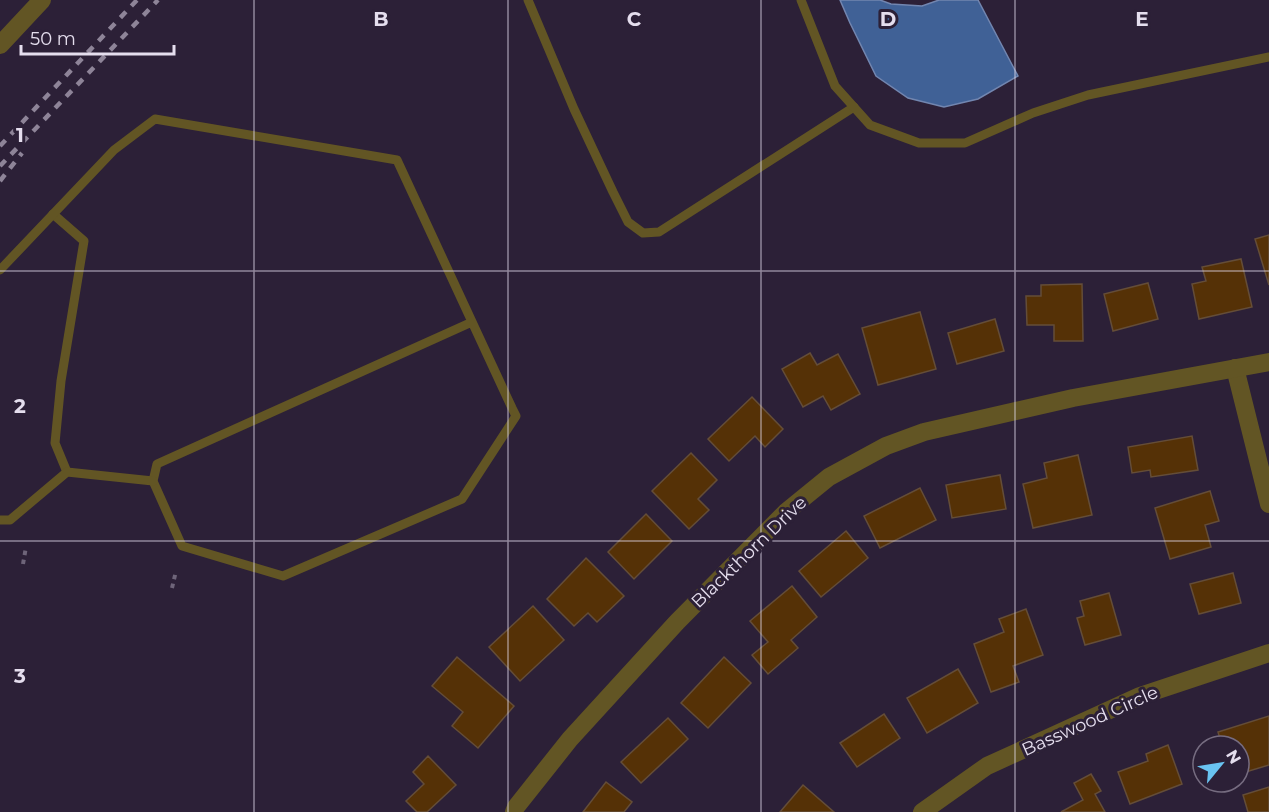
<svg xmlns="http://www.w3.org/2000/svg" width="1269" height="812" viewBox="0 0 1269 812" font-family="Montserrat,sans-serif">
  <style>
    .water { fill: #406196; stroke: #7286b0; stroke-width: 1.5 }
    .building { fill: #553106; stroke: #644d38; stroke-width: 1.5 }
    .lines { fill: none; stroke-linecap: round; stroke-linejoin: round }
    .path { stroke: #6e6479; stroke-width: 4; stroke-dasharray: 4.5 4.5; stroke-linecap: butt }
    .service { stroke: #625524; stroke-width: 9 }
    .minor { stroke: #625524; stroke-width: 18 }
    .tertiary { stroke: #625524; stroke-width: 18 }
    .rail { stroke: #8e8498; stroke-width: 4.5; stroke-dasharray: 8 8; stroke-linecap: butt }
    .grid { fill: none; stroke: #e5deee; stroke-width: 1.5; stroke-opacity: 0.55 }
    .labels { text-anchor: middle; dominant-baseline: central; stroke-width: 6; stroke-linejoin: round; paint-order: stroke }
    .street-label { font-size: 18px; fill: #e5deee; stroke: #2c2037 }
    .grid-label { font-size: 20px; text-anchor: middle; font-weight: bold; fill: #e5deee; stroke: #2c2037; stroke-width: 6; stroke-linejoin: round; paint-order: stroke }
  </style>
  <rect width="100%" height="100%" fill="#2c2037"/>
  <polygon class="water" points="840,0 880,0 891,4 922,6 939,0 978,0 1018,76 978,99 944,107 908,98 876,76 850,23"/>
  <g class="building">
    <polygon points="1269,235 1269,285 1255,239"/>
    <polygon points="1241,259 1252,307 1199,319 1192,284 1206,281 1202,267"/>
    <polygon points="1148,283 1158,319 1113,331 1104,294"/>
    <polygon points="1082,284 1083,341 1054,341 1054,325 1027,325 1026,296 1041,296 1041,285"/>
    <polygon points="920,312 936,369 878,385 862,328"/>
    <polygon points="995,319 1004,351 957,364 948,333"/>
    <polygon points="810,353 817,365 838,354 860,394 831,410 823,396 803,407 782,369"/>
    <polygon points="752,397 783,429 765,447 755,436 729,461 708,439"/>
    <polygon points="1192,436 1198,470 1151,477 1150,470 1132,473 1128,447"/>
    <polygon points="691,453 717,480 698,499 709,510 689,529 652,491"/>
    <polygon points="1078,455 1092,515 1033,528 1023,484 1047,478 1044,463"/>
    <polygon points="1000,475 1006,509 952,518 946,485"/>
    <polygon points="920,488 936,520 880,548 864,516"/>
    <polygon points="1210,491 1219,521 1205,525 1211,547 1170,559 1155,508"/>
    <polygon points="646,514 672,541 634,579 608,552"/>
    <polygon points="846,531 868,558 821,597 799,571"/>
    <polygon points="586,558 624,596 597,622 588,613 574,626 547,599"/>
    <polygon points="1233,573 1241,603 1199,614 1190,584"/>
    <polygon points="792,586 817,617 791,640 798,648 768,674 752,655 768,642 750,621"/>
    <polygon points="1109,593 1121,635 1085,645 1077,618 1084,616 1080,601"/>
    <polygon points="533,606 564,640 520,681 489,647"/>
    <polygon points="1026,609 1043,655 1013,666 1019,682 991,692 974,644 1004,632 999,619"/>
    <polygon points="457,657 514,706 478,748 452,726 463,712 432,686"/>
    <polygon points="724,657 751,683 708,728 681,703"/>
    <polygon points="958,669 978,703 927,733 907,698"/>
    <polygon points="884,714 900,738 857,767 840,743"/>
    <polygon points="1269,716 1269,765 1239,774 1239,746 1222,746 1218,732"/>
    <polygon points="668,718 688,739 641,783 621,762"/>
    <polygon points="1168,745 1182,784 1130,804 1118,772 1148,761 1146,754"/>
    <polygon points="428,756 456,785 427,812 417,812 406,801 424,784 413,772"/>
    <polygon points="1091,774 1101,791 1095,794 1105,812 1061,812 1083,800 1074,783"/>
    <polygon points="606,782 632,802 624,812 583,812"/>
    <polygon points="803,785 834,812 780,812"/>
    <polygon points="1269,787 1269,812 1248,812 1243,795"/>
  </g>
  <g class="lines">
    <g class="path">
      <polyline points="23,564 26,547"/>
      <polyline points="172,588 176,571"/>
    </g>
    <g class="service">
      <polyline points="528,0 574,109 613,192 628,222 643,233 659,232 854,107"/>
      <polyline points="801,0 835,86 870,125 919,143 965,143 1033,113 1088,95 1269,57"/>
      <polyline points="53,214 84,241 61,381 55,443 67,472"/>
      <polyline points="0,270 114,150 155,119 397,160 512,408 516,416 462,499 283,576 182,546 153,481 157,464 472,322"/>
      <polyline points="0,520 10,520 67,472 153,481"/>
    </g>
    <g class="minor">
      <polyline points="1235,368 1269,504"/>
      <polyline points="514,812 516,807 570,739 677,622 786,512 829,477 886,446 924,432 1073,398 1269,362"/>
      <polyline points="922,812 987,766 1140,696 1269,653"/>
    </g>
    <polyline class="tertiary" points="0,45 42,0"/>
    <g class="rail">
      <polyline points="0,146 137,0"/>
      <polyline points="0,166 158,0"/>
      <polyline points="0,181 22,153"/>
    </g>
  </g>
  <path class="grid" d="M 254,0 L 254,812M 508,0 L 508,812M 761,0 L 761,812M 1015,0 L 1015,812M 0,271 L 1269,271M 0,541 L 1269,541"/>
  <g class="labels">
    <g class="street-label">
      <text transform="translate(749 552) rotate(-44)">Blackthorn Drive</text>
      <text transform="translate(1090 721) rotate(-24)">Basswood Circle</text>
    </g>
  </g>
  <g class="grid-label">
    <text x="381" y="26">B</text>
    <text x="634" y="26">C</text>
    <text x="888" y="26">D</text>
    <text x="1142" y="26">E</text>
    <text x="20" y="142">1</text>
    <text x="20" y="413">2</text>
    <text x="20" y="683">3</text>
  </g>
  <g transform="translate(1221 764) rotate(60)"><circle r="28" fill="#2c2037" stroke="#766c80" stroke-width="1.5"/>
  <path d="M0-4.5L10 22L0 15L-10 22Z" fill="#69c3f1"/>
  <text y="-9" font-size="16" font-weight="bold" text-anchor="middle" fill="#e5deee">N</text>
  </g>
  <path d="M21 45v9h153v-9" fill="none" stroke="#e5deee" stroke-width="3"/>
  <text x="30" y="45" font-size="18" fill="#e5deee" stroke="#2c2037" stroke-width="4.5" paint-order="stroke">50 m</text>
</svg>
